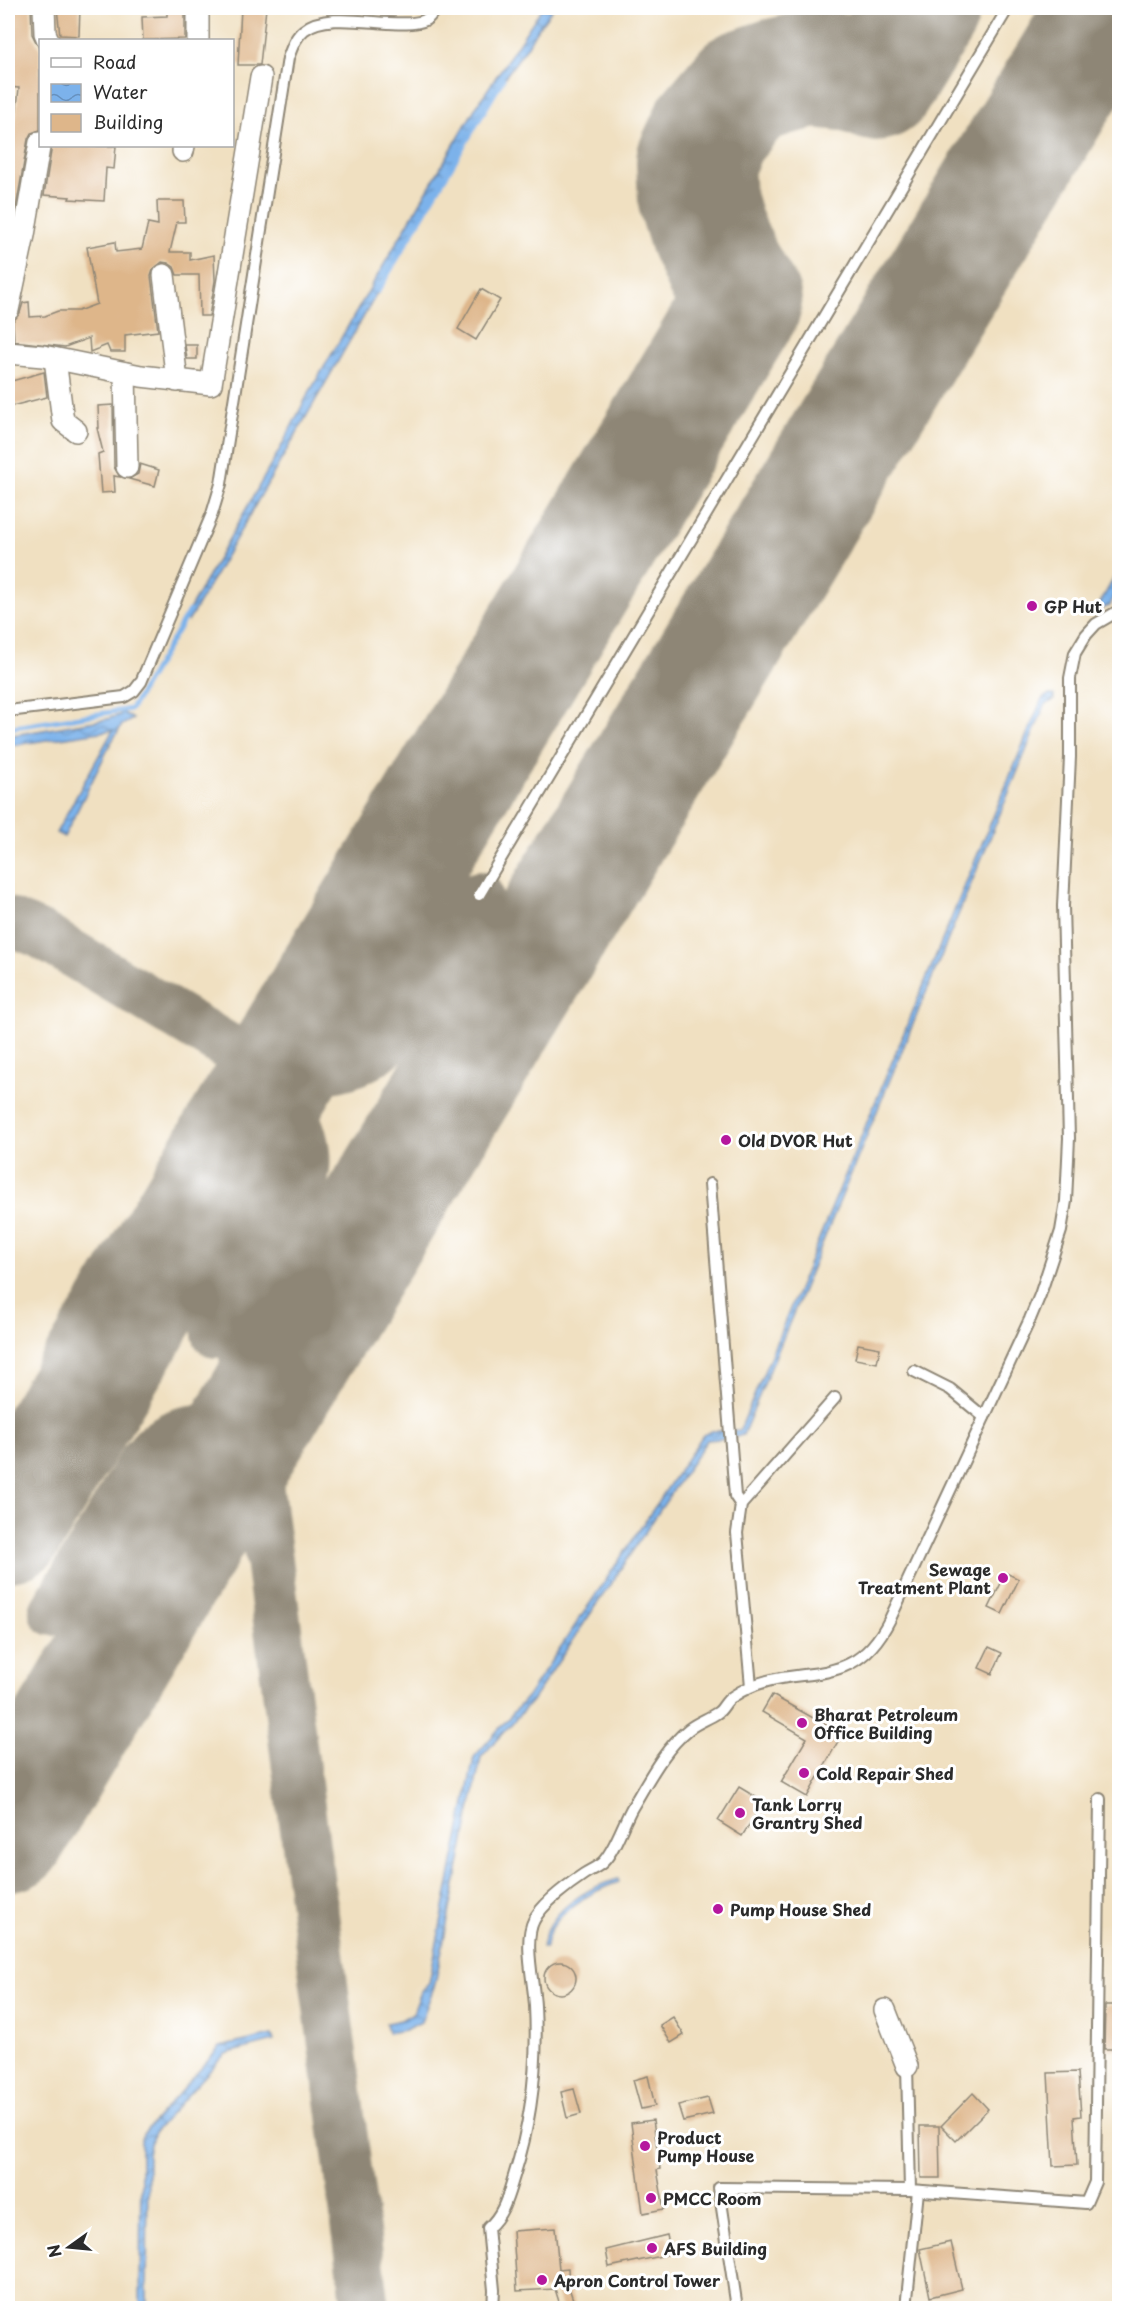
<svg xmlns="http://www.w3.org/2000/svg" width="1127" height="2316" viewBox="0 0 1127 2316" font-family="'Playpen Sans',sans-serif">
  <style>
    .water { fill: url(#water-waves); stroke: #546e8b; stroke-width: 1.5 }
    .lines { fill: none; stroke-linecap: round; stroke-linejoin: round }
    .stream { stroke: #7cb2eb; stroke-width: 5 }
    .taxiway { stroke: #8e8676; stroke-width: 48 }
    .runway { stroke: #8e8676; stroke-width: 118 }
    .building { fill: #deb68a }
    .service-casing { stroke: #8e8676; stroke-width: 14 }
    .minor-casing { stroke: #8e8676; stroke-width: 24 }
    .service { stroke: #fff; stroke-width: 10 }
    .minor { stroke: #fff; stroke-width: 21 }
    .poi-dot { fill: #b5179e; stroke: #fff; stroke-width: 2 }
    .labels { text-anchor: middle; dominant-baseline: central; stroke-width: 6; stroke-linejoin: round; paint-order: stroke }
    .poi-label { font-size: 16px; font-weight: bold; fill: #2b2b2b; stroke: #fff; text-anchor: start }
  </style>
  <defs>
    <pattern id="water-waves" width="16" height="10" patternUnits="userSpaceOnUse" patternTransform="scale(1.5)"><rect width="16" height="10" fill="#7cb2eb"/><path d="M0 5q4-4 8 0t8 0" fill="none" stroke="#6691bf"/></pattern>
  </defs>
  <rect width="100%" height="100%" fill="#fff"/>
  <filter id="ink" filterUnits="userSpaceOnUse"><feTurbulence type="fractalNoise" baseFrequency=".0167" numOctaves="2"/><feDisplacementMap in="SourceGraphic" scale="12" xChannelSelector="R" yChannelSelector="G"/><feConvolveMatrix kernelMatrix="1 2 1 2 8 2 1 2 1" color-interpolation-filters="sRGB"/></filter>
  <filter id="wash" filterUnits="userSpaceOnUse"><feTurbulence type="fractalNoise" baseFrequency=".008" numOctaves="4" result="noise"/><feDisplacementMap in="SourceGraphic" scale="24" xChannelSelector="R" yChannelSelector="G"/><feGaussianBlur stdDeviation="1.35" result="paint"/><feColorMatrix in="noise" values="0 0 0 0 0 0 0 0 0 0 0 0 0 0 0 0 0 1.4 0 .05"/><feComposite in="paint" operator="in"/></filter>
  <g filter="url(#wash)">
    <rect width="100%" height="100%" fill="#f0e0c1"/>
    <g class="water">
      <polygon points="542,8 553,8 536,31 527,47 502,81 467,137 188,622 185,617 281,447 306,398 476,107"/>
      <polygon points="1119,569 1119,581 1110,606 1101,609 1100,603"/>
      <polygon points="1048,695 1054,695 1054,700 1045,705 743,1435 733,1438 707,1440 532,1701 481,1757 435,1984 421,2022 405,2030 388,2033 386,2023 401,2020 413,2013 421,1992 429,1983 474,1757 527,1697 703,1435 712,1431 740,1430 1040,703 1043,698"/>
      <polygon points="122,712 133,719 122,725 112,741 64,837 56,833 113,730 8,746 8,736 107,719 120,715"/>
      <path d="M 618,1879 L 619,1882 C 591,1891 547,1916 546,1948 L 542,1948 C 546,1912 587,1887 618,1879 Z"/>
      <polygon points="272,2035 274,2041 225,2054 156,2130 150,2144 148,2155 147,2308 140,2308 141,2139 143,2134 220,2047"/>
    </g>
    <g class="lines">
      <g class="stream">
        <polyline points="378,291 503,79"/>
        <polyline points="8,728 131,709 189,611"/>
      </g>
      <g class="taxiway">
        <path d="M 8,921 L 41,935 L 250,1060 C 280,1084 311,1130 306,1170 C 303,1196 285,1218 272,1240 C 254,1271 235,1303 216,1334"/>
        <path d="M 244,1055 C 293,1080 365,1078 398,1028 L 479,895"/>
        <polyline points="247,1289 242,1303 239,1323 254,1444"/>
        <path d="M 53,1612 C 75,1576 97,1539 119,1502 C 131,1482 141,1457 160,1442 C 186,1422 229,1424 254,1444 L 366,2308"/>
      </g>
      <g class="runway">
        <polyline points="8,1523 743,302 724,271 707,233 697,200 695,162 710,129 745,88 777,77 812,69 853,73 876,82 921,8"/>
        <polyline points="8,1833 308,1330 1108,8"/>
      </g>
    </g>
    <g id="blocks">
      <g class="building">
        <polygon points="8,8 31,8 32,34 40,50 40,130 31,133 28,139 16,208 8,227 8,134 14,134 19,88 8,87"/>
        <polygon points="57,8 80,8 79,36 60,35"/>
        <polygon points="167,8 185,8 185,39 143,40 142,17 167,16"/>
        <polygon points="241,8 266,8 260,65 238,65"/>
        <polygon points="52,146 116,146 114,169 106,168 104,201 69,199 70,197 44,195"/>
        <polygon points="157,201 184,201 185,222 177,222 170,252 190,252 190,260 214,255 215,281 209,316 200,316 199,275 177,275 174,267 168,263 162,262 153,270 151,276 158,331 125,335 125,352 110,352 107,345 90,352 89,338 65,347 14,341 13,321 20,313 23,303 29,302 30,317 45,316 58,311 78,311 97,304 87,247 115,242 116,252 142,249 148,223 158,225"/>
        <polygon points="481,289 500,300 476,340 458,329"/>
        <polygon points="185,345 197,345 197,359 187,359"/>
        <polygon points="44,372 47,397 8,407 8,382"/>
        <polygon points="113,405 114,467 120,477 114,476 115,492 101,493 98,454 103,452 97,428 99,428 98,406"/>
        <polygon points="140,464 159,470 155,486 129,479 138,474"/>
        <polygon points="858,1344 880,1348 877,1363 855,1359"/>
        <polygon points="1006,1573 1019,1579 1002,1614 989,1608"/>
        <polygon points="989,1647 1002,1653 992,1674 979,1668"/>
        <polygon points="772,1695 842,1734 807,1797 781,1782 807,1738 762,1712"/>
        <polygon points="739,1787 764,1802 742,1836 718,1821"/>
        <circle cx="560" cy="1978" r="16"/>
        <polygon points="1105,2005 1119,2005 1119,2049 1104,2049"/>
        <polygon points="673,2017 684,2035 671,2043 660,2025"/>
        <polygon points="1078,2072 1081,2116 1074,2117 1077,2165 1053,2166 1048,2073"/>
        <polygon points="648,2076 655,2106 641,2109 633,2080"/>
        <polygon points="574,2089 581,2114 567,2118 561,2092"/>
        <polygon points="973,2093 988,2109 956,2141 941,2126"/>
        <polygon points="708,2098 713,2114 683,2121 678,2105"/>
        <polygon points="653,2120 660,2169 657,2170 664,2209 643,2213 631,2123"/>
        <polygon points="920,2126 939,2126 940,2178 921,2178"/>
        <polygon points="555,2228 559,2269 568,2268 569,2288 576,2308 561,2308 555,2289 517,2291 513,2231"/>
        <polygon points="667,2235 671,2254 609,2267 606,2250"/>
        <polygon points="951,2242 962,2289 930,2297 920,2249"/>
      </g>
    </g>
  </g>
  <g filter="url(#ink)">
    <use href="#blocks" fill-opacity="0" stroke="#8e8676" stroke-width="1.5"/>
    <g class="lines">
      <g class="service-casing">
        <g id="service">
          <path d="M 8,711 L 124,697 L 134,691 L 141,682 L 212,514 L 221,484 L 288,58 C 292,48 295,37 304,30 C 329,9 388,29 419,22 C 427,21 432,15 435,8"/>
          <polyline points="479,895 1008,8"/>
          <polyline points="710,1184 735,1496 741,1505"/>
          <polyline points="914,1371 950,1389 984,1417"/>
          <polyline points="751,1686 737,1533 741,1505 835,1398"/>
          <polyline points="907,2066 910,2190 1086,2203 1095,2182 1100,1799"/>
          <path d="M 493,2308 L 494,2290 L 488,2228 C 504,2214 508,2195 514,2176 C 532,2120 538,2064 535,2006 C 534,1983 523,1940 534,1920 C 542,1904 569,1884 584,1874 C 590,1870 598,1867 603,1862 C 615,1850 624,1821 633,1806 C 649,1779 665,1748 689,1729 C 698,1722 708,1719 717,1713 C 723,1710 725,1701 732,1697 C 792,1656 850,1700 890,1619 L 1030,1319 L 1040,1295 L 1061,1231 L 1066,1201 L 1069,1138 L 1063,906 L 1070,757 L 1070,678 L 1075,653 L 1086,635 L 1096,624 L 1120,610"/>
          <polyline points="737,2308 719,2188 910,2190"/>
          <polyline points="906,2308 918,2191"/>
        </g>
      </g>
      <g class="minor-casing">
        <g id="minor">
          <polyline points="44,8 45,33 48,40"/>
          <polyline points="198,40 198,8"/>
          <polyline points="183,151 184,146"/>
          <polyline points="164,275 177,381"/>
          <polyline points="8,310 24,235 40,142"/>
          <polyline points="8,353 43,356 141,376 211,384 261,77"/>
          <polyline points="55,359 63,421 76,431"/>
          <polyline points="125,373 127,467"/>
          <polyline points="885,2010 907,2066"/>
        </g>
      </g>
      <use href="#service" class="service"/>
      <use href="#minor" class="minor"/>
    </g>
  </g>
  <g class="poi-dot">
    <circle cx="1032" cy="606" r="6"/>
    <circle cx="726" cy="1140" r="6"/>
    <circle cx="1003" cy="1578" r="6"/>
    <circle cx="802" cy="1723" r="6"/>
    <circle cx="804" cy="1773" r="6"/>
    <circle cx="740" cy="1813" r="6"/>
    <circle cx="718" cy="1909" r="6"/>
    <circle cx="645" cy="2146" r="6"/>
    <circle cx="651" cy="2198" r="6"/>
    <circle cx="652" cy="2248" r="6"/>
    <circle cx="542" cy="2280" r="6"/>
  </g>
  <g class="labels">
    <g class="poi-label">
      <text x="1044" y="606">GP Hut</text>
      <text x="738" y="1140">Old DVOR Hut</text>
      <text x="991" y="1569" text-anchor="end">Sewage<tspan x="991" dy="18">Treatment Plant</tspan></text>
      <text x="814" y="1714">Bharat Petroleum<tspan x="814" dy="18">Office Building</tspan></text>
      <text x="816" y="1773">Cold Repair Shed</text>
      <text x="752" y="1804">Tank Lorry<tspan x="752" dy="18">Grantry Shed</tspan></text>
      <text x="730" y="1909">Pump House Shed</text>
      <text x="657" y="2137">Product<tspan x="657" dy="18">Pump House</tspan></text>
      <text x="663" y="2198">PMCC Room</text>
      <text x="664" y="2248">AFS Building</text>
      <text x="554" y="2280">Apron Control Tower</text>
    </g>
  </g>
  <rect width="1127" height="2316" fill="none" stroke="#fff" stroke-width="30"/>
  <rect x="39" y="39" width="195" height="108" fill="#ffffff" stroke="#aaaaaa" stroke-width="1.5"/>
  <rect x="51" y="58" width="30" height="9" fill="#ffffff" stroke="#aaaaaa" stroke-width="1.5"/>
  <text x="93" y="69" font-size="18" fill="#2b2b2b">Road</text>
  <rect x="51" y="84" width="30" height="18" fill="url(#water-waves)" stroke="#aaaaaa" stroke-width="1.5"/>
  <text x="93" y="99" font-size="18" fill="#2b2b2b">Water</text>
  <rect x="51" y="114" width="30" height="18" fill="#deb68a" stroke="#aaaaaa" stroke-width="1.5"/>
  <text x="93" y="129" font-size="18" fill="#2b2b2b">Building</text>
  <g transform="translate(69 2247) rotate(255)" stroke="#ffffff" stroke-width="4.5" paint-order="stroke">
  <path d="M0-4.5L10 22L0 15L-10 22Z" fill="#2b2b2b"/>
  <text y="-9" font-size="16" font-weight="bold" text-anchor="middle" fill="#2b2b2b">N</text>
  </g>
</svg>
